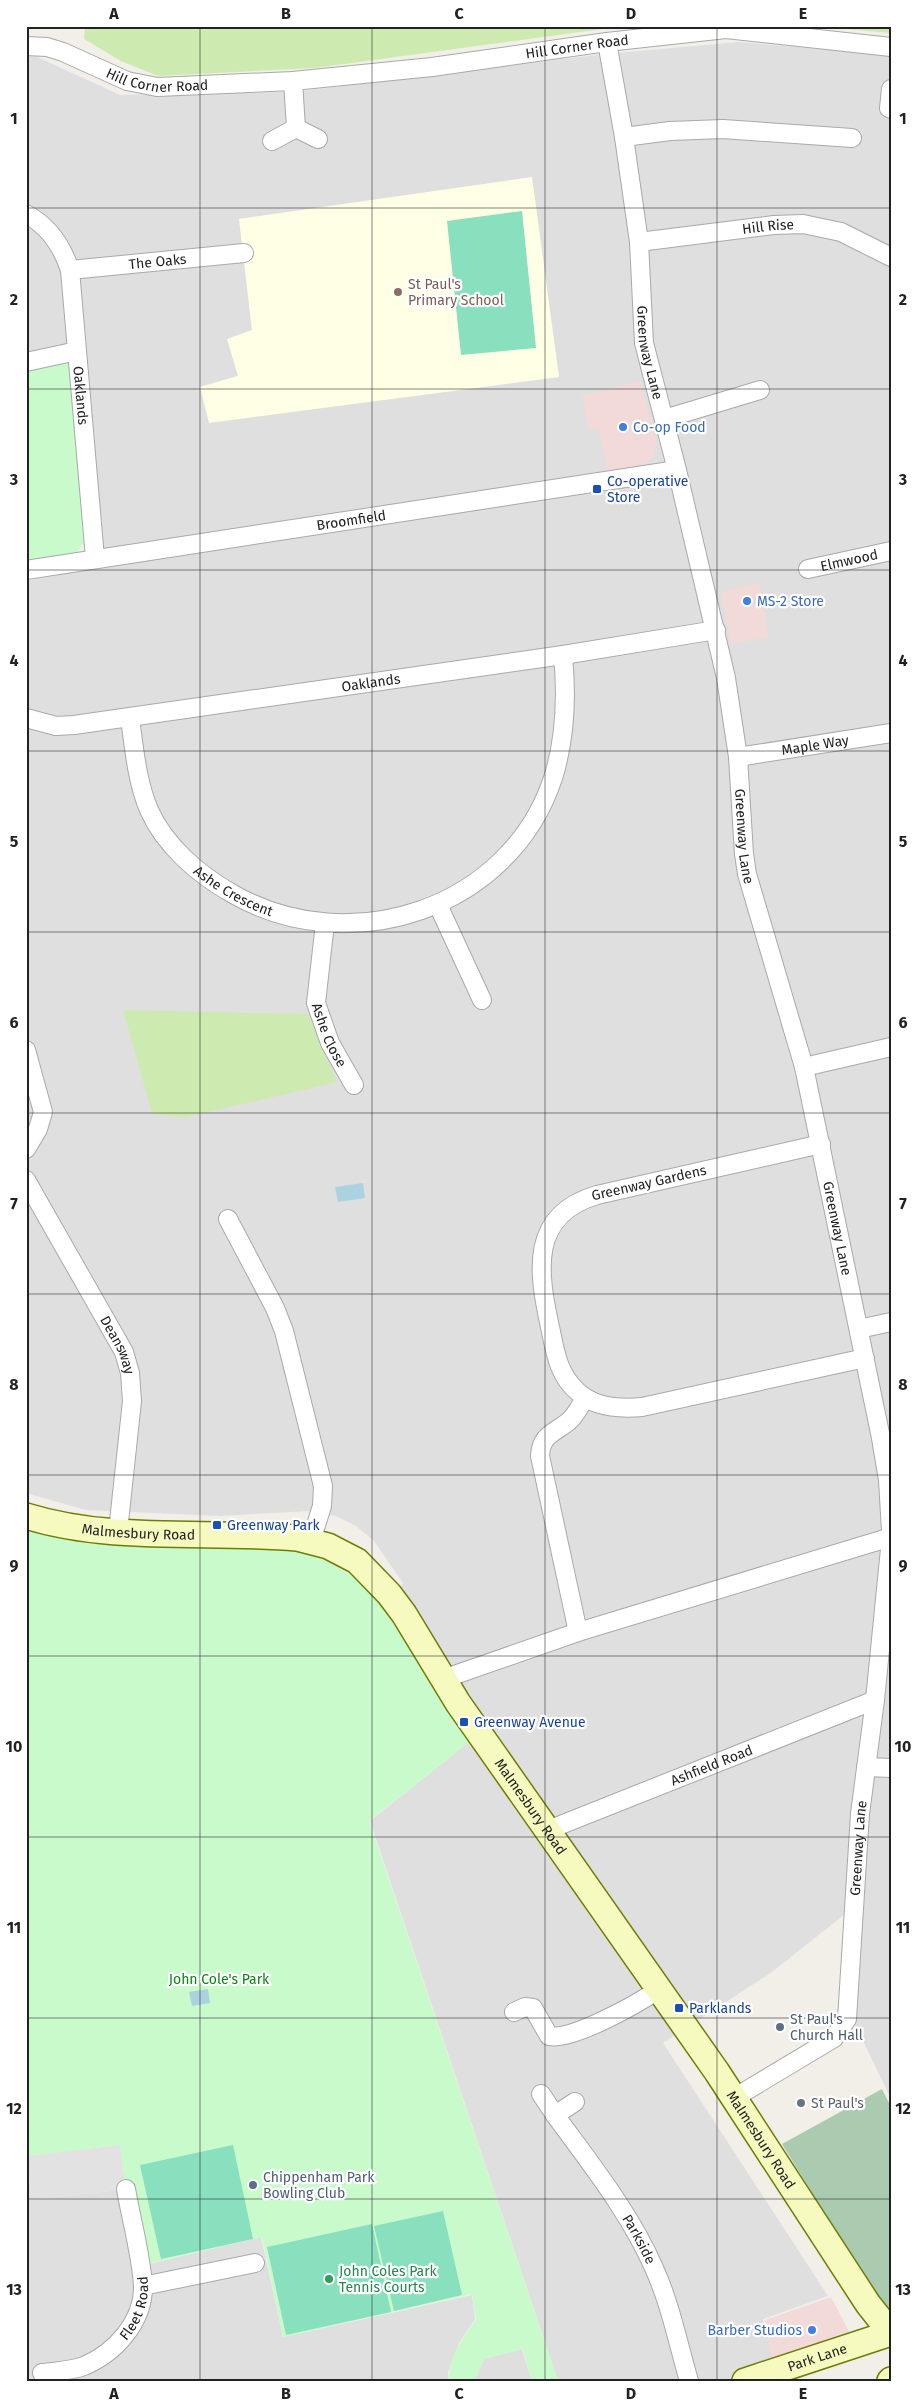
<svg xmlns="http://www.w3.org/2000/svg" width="917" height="2407" viewBox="0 0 917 2407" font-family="'Fira Sans',sans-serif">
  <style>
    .residential { fill: #e0dfdf; fill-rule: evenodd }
    .commercial { fill: #f2dad9 }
    .education { fill: #ffffe5 }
    .grass { fill: #cdebb0 }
    .cemetery { fill: #aacbaf }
    .park { fill: #c8facc }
    .pitch { fill: #88e0be }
    .parking { fill: #e2e2e2 }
    .water { fill: #aad3df }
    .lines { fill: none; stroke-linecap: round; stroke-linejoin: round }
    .street-casing { stroke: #a9a9a9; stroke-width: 20 }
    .secondary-casing { stroke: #707d05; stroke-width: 28 }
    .street { stroke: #fff; stroke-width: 18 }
    .secondary { stroke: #f7fabf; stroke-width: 25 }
    .grid { fill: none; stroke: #222; stroke-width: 1; stroke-opacity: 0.55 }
    .education-dot { fill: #8d6e63; stroke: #fff; stroke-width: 2 }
    .shop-dot { fill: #3f7fe0; stroke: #fff; stroke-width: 2 }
    .transit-dot { fill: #1a4fb4; stroke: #fff; stroke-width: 2 }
    .service-dot { fill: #5c6f8a; stroke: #fff; stroke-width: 2 }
    .worship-dot { fill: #6b7280; stroke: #fff; stroke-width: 2 }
    .leisure-dot { fill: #2e9e5b; stroke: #fff; stroke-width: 2 }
    .labels { text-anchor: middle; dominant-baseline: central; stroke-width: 4.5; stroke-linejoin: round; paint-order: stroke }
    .street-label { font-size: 14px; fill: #222; stroke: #fff }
    .education-label { font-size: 14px; fill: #785e54; stroke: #fff; text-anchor: start }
    .shop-label { font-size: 14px; fill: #366cbe; stroke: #fff; text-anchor: start }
    .transit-label { font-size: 14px; fill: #164399; stroke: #fff; text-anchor: start }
    .park-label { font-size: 14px; fill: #0c8416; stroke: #fff }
    .service-label { font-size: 14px; fill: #4e5e75; stroke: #fff; text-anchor: start }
    .worship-label { font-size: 14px; fill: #5b616d; stroke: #fff; text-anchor: start }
    .leisure-label { font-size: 14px; fill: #27864d; stroke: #fff; text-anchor: start }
    .neatline { fill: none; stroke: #222; stroke-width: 2 }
    .grid-label { font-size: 16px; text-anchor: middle; font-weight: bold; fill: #222 }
  </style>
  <rect width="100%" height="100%" fill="#f2efe9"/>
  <g class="residential">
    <path d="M 739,42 L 891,55 L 891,2099 L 854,2022 L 864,1899 L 772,1972 L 663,2043 L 828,2296 L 763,2319 L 780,2381 L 558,2381 L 370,1821 L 474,1738 L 386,1608 L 403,1583 L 374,1541 L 356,1526 L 336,1516 L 309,1511 L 220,1516 L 86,1510 L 26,1493 L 26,581 L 102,567 L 26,358 L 26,57 L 35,56 L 120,95 L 294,92 L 605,54 ZM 244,253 L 559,377 L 200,387 L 238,376 L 252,331 Z"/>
    <polygon points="26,2152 32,2200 126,2189 145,2265 261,2237 283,2337 472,2295 475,2319 459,2343 448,2372 449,2381 26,2381"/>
    <polygon points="522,2349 532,2381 474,2381 484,2359"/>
  </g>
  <g class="commercial">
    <polygon points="640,381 656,442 653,458 643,465 607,472 599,428 589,430 582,396"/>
    <polygon points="759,583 768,637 731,644 721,592"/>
    <polygon points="831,2297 852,2337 772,2358 765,2320"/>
  </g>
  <polygon class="education" points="532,177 559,377 209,423 200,387 238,376 227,339 252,330 239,219"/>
  <g class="grass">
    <polygon points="85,26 624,26 315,68 158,76 121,61 84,39"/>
    <polygon points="814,26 891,26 891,33"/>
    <polygon points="123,1010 308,1014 337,1082 183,1118 152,1113"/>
  </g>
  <polygon class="cemetery" points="882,2089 891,2107 891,2311 879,2302 782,2144"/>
  <g class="park">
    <polygon points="72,358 86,539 74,557 26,565 26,368"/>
    <path d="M 26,1525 L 288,1550 L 312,1555 L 336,1565 L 359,1581 L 386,1608 L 474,1738 L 369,1821 L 558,2381 L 532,2381 L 523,2349 L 484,2359 L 474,2381 L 450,2381 C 446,2359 465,2336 476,2319 L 472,2294 L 283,2337 L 262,2237 L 146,2264 L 126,2189 L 120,2145 L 27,2156 Z"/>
  </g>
  <g class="pitch">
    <polygon points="522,211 536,348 461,355 447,221"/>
    <polygon points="233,2145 253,2239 161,2259 140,2165"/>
    <polygon points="443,2211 462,2295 394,2311 374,2226"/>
    <polygon points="372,2224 391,2312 286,2335 267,2247"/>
  </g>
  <polygon class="parking" points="120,2145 126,2189 32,2200 27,2156"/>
  <g class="water">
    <polygon points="363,1183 365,1198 338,1202 335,1187"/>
    <polygon points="208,1989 210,2003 192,2006 189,1992"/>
  </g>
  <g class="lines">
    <g class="street-casing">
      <g id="street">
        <path id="s1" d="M 607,42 L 624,137 L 639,242 L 644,343 L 677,470 L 726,678 L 738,757 L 744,854 L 747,874 L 804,1067 L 881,1438 L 888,1480 L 891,1531"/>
        <path id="s2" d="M 26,46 L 47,47 L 63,52 L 127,81 L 157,87 L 293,81 L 432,67 L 607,42 L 726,29 L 891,47"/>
        <polyline points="293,81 296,128"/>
        <polyline points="891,89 889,108 891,109"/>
        <polyline points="624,137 670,131 723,129 852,138"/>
        <polyline points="272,141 296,128 318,139"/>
        <path id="s3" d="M 26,214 C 49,226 62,246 70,270 L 95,558"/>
        <path id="s4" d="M 639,242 L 774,225 L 803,224 L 841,232 L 891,257"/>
        <path id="s5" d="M 70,270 L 244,253"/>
        <polyline points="26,362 77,351"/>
        <polyline points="664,419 760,390"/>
        <path id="s6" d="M 808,569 L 891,551"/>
        <path id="s7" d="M 26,570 L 677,470"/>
        <path id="s8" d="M 26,718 L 56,726 L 74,725 L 563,655 L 716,630"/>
        <path id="s9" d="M 130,718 C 134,748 137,782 149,810 C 165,846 199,875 233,894 C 350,961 510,909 553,778 C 566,737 567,697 563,655"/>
        <path id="s10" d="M 738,757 L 891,733"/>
        <polyline points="438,905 482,1000"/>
        <path id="s11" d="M 325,923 L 316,1003 L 330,1043 L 354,1085"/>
        <polyline points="26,1050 43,1112 38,1129 26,1149"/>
        <polyline points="804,1067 891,1047"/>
        <path d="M 821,1144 L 597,1195 C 529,1215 538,1272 550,1327 C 555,1351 558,1375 578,1392 C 595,1408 620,1409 642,1407 L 865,1358"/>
        <path id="s12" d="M 26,1180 L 124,1352 L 130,1373 L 132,1401 L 118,1531"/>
        <polyline points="228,1219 275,1308 284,1331 323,1486 322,1506 311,1541"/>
        <polyline points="859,1329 891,1322"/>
        <path d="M 578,1632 L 540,1456 C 541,1434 555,1433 569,1421 C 576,1415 580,1406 585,1398"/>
        <polyline points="443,1679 578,1632 891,1537"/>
        <polyline points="866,1767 891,1768"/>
        <path id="s13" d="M 548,1830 L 875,1700"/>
        <path d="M 514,2012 L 525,2007 L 533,2008 L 549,2036 C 572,2041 639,2003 659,1989"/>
        <polyline points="541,2094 555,2115"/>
        <path id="s14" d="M 734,2098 L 834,2038 L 847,2019 L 860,1814 L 875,1700 L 891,1539"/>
        <path id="s15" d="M 575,2102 L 555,2115 C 590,2163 630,2213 654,2268 C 670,2303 678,2343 689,2381"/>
        <polyline points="143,2286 255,2263"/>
        <path id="s16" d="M 42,2373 C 56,2371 71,2371 84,2366 C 115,2353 143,2322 143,2287 C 142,2258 131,2219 126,2189"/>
      </g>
    </g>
    <g class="secondary-casing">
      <g id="secondary">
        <path id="s17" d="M 26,1516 C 113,1543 208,1530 297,1538 L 328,1546 L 357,1561 L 389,1594 L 404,1614 L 458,1703 L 717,2072 L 868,2304 L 891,2333"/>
        <path id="s18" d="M 745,2381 L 891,2333"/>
        <polyline points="890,2381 891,2380"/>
      </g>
    </g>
    <use href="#street" class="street"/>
    <use href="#secondary" class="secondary"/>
  </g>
  <path class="grid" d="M 200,26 L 200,2381M 372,26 L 372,2381M 545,26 L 545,2381M 717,26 L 717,2381M 26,208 L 891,208M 26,389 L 891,389M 26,570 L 891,570M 26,751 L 891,751M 26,932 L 891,932M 26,1113 L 891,1113M 26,1294 L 891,1294M 26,1475 L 891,1475M 26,1656 L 891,1656M 26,1837 L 891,1837M 26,2018 L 891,2018M 26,2199 L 891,2199"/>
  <circle class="education-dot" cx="398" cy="292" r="5"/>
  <g class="shop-dot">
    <circle cx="623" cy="427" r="5"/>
    <circle cx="747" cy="601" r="5"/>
    <circle cx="812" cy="2330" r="5"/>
  </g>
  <g class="transit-dot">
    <rect x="592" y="484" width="10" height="10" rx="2.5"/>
    <rect x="212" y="1520" width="10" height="10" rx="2.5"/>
    <rect x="459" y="1717" width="10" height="10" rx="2.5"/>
    <rect x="674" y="2003" width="10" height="10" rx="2.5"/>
  </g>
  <g class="service-dot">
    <circle cx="780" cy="2027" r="5"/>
    <circle cx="253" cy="2185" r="5"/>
  </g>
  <circle class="worship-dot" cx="801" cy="2103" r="5"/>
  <circle class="leisure-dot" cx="329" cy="2279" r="5"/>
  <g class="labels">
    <g class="street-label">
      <text stroke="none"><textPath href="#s2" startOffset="561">Hill Corner Road</textPath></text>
      <text stroke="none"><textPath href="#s2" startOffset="138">Hill Corner Road</textPath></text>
      <text stroke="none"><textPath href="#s4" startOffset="130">Hill Rise</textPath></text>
      <text stroke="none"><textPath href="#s5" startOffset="88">The Oaks</textPath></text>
      <text stroke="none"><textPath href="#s1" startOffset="314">Greenway Lane</textPath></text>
      <text stroke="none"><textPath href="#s3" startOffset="199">Oaklands</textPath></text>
      <text stroke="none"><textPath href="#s7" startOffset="329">Broomfield</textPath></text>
      <text stroke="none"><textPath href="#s6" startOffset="42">Elmwood</textPath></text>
      <text stroke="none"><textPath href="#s8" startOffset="349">Oaklands</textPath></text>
      <text stroke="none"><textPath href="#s10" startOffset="78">Maple Way</textPath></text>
      <text stroke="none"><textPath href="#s1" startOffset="808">Greenway Lane</textPath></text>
      <text stroke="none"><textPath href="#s9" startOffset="214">Ashe Crescent</textPath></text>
      <text stroke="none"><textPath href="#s11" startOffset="115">Ashe Close</textPath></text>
      <text transform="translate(649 1183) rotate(-13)">Greenway Gardens</text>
      <text stroke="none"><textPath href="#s1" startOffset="1212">Greenway Lane</textPath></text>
      <text stroke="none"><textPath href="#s12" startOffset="189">Deansway</textPath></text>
      <text stroke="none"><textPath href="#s17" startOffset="114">Malmesbury Road</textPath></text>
      <text stroke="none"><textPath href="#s13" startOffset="176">Ashfield Road</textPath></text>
      <text stroke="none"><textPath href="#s17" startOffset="639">Malmesbury Road</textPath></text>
      <text stroke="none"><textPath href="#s14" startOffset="311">Greenway Lane</textPath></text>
      <text stroke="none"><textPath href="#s17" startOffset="1044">Malmesbury Road</textPath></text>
      <text stroke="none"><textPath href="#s15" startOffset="174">Parkside</textPath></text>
      <text stroke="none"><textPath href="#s16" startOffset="124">Fleet Road</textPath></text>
      <text stroke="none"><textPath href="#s18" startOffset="76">Park Lane</textPath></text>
    </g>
    <g class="education-label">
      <text x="408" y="284">St Paul's<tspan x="408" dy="16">Primary School</tspan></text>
    </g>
    <g class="shop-label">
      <text x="633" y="427">Co-op Food</text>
      <text x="757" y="601">MS-2 Store</text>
      <text x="802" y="2330" text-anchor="end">Barber Studios</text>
    </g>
    <g class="transit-label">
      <text x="607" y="481">Co-operative<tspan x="607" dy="16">Store</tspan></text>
      <text x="227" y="1525">Greenway Park</text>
      <text x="474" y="1722">Greenway Avenue</text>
      <text x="689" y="2008">Parklands</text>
    </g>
    <g class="park-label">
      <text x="219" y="1979">John Cole's Park</text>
    </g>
    <g class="service-label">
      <text x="790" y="2019">St Paul's<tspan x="790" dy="16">Church Hall</tspan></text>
      <text x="263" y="2177">Chippenham Park<tspan x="263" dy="16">Bowling Club</tspan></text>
    </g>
    <g class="worship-label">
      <text x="811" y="2103">St Paul's</text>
    </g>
    <g class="leisure-label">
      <text x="339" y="2271">John Coles Park<tspan x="339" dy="16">Tennis Courts</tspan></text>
    </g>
  </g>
  <rect width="917" height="2407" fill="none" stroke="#ffffff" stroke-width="55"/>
  <rect x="28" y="28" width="862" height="2352" class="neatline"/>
  <g class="grid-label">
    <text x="114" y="19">A</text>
    <text x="286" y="19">B</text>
    <text x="459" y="19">C</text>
    <text x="631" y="19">D</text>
    <text x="803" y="19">E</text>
    <text x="14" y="124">1</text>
    <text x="903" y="124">1</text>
    <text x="14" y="305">2</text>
    <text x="903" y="305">2</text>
    <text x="14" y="485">3</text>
    <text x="903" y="485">3</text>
    <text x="14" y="666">4</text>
    <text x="903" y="666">4</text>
    <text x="14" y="847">5</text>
    <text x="903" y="847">5</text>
    <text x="14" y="1028">6</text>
    <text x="903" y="1028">6</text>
    <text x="14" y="1209">7</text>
    <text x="903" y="1209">7</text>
    <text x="14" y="1390">8</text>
    <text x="903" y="1390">8</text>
    <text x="14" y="1571">9</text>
    <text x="903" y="1571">9</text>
    <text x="14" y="1752">10</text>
    <text x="903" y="1752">10</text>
    <text x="14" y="1933">11</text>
    <text x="903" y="1933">11</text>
    <text x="14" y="2114">12</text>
    <text x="903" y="2114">12</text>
    <text x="14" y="2295">13</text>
    <text x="903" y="2295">13</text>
    <text x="114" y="2399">A</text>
    <text x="286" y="2399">B</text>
    <text x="459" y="2399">C</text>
    <text x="631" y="2399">D</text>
    <text x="803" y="2399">E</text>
  </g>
</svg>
